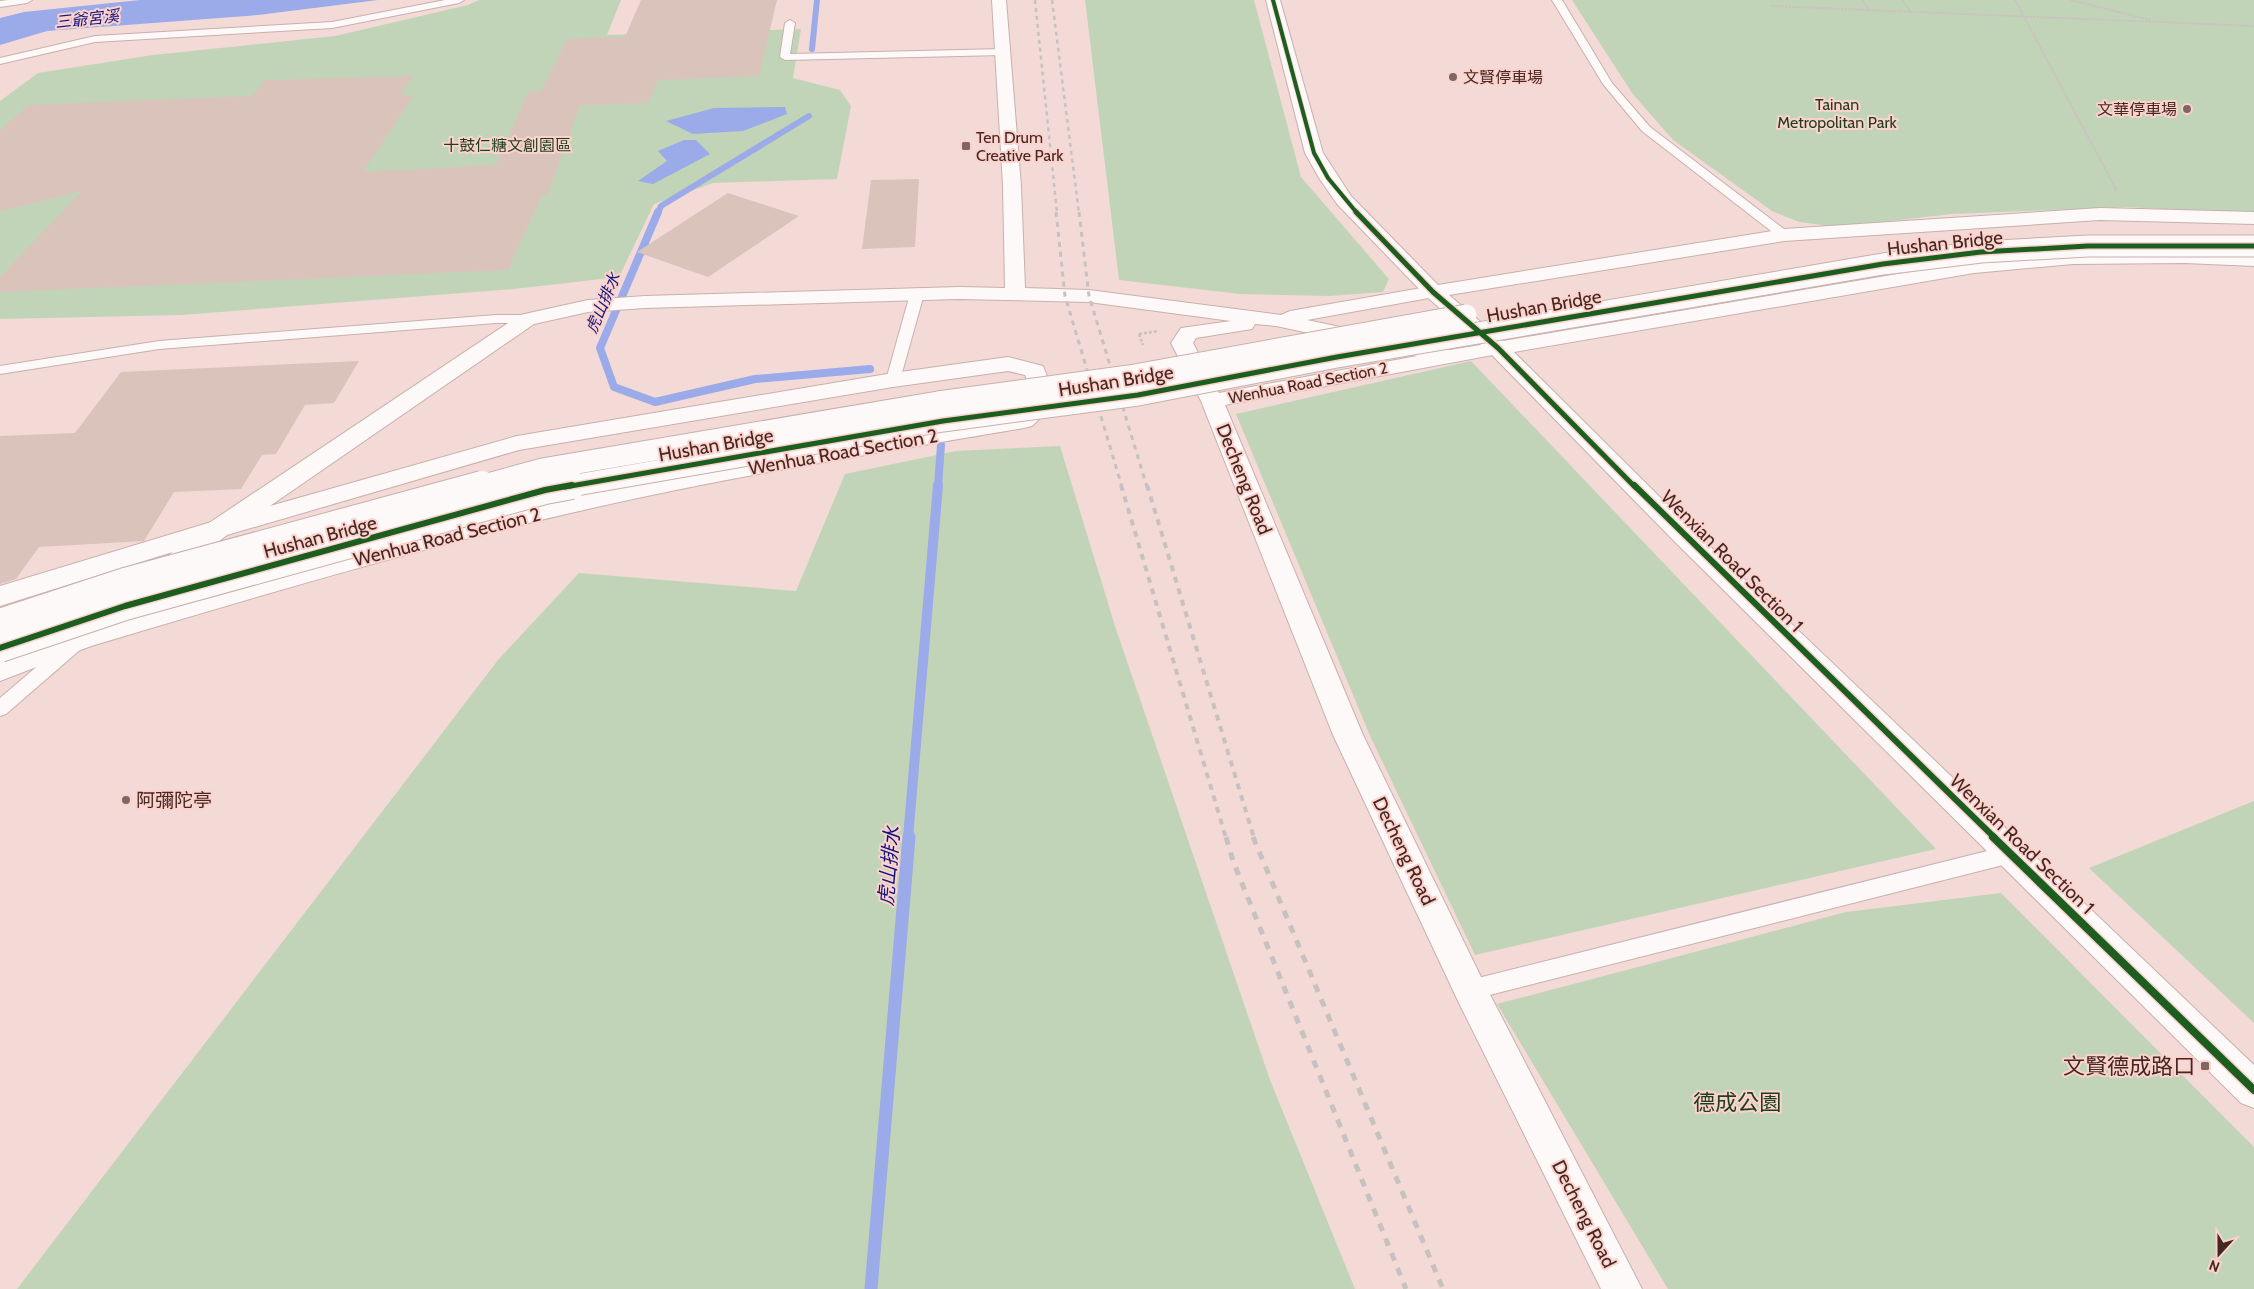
<svg xmlns="http://www.w3.org/2000/svg" width="2254" height="1289" viewBox="0 0 2254 1289" font-family="Cabin,'Noto Sans TC',sans-serif">
  <style>
    .green { fill: #c1d4b8 }
    .water { fill: #9baae9 }
    .lines { fill: none; stroke-linecap: round; stroke-linejoin: round }
    .stream-far3 { stroke: #9baae9; stroke-width: 6 }
    .stream-far2 { stroke: #9baae9; stroke-width: 8 }
    .stream-far1 { stroke: #9baae9; stroke-width: 10 }
    .stream { stroke: #9baae9; stroke-width: 13 }
    .building { fill: #dac3bb }
    .service-casing { stroke: #c7b0ad; stroke-width: 2 }
    .minor-casing { stroke: #c7b0ad; stroke-width: 2 }
    .tertiary-casing { stroke: #c7b0ad; stroke-width: 2 }
    .path-far1 { stroke: #ccc1c0; stroke-width: 2; stroke-dasharray: 2.5 1; stroke-linecap: butt }
    .path { stroke: #ccc1c0; stroke-width: 2.5; stroke-dasharray: 3 2; stroke-linecap: butt }
    .service { fill: #fdf9f9; fill-rule: evenodd }
    .minor { fill: #fdf9f9; fill-rule: evenodd }
    .tertiary { fill: #fdf9f9; fill-rule: evenodd }
    .rail-far3 { stroke: #c8c1c1; stroke-width: 2.5; stroke-dasharray: 4 4; stroke-linecap: butt }
    .rail-far2 { stroke: #c8c1c1; stroke-width: 3; stroke-dasharray: 5 5; stroke-linecap: butt }
    .rail-far1 { stroke: #c8c1c1; stroke-width: 4; stroke-dasharray: 6 6; stroke-linecap: butt }
    .rail { stroke: #c8c1c1; stroke-width: 5; stroke-dasharray: 8 8; stroke-linecap: butt }
    .tertiary-bridge-far1-casing { stroke: #c7b0ad; stroke-width: 23; stroke-linecap: butt }
    .tertiary-bridge-casing { stroke: #c7b0ad; stroke-width: 30; stroke-linecap: butt }
    .path-bridge { stroke: #ccc1c0; stroke-width: 2.5; stroke-dasharray: 3 2; stroke-linecap: butt }
    .tertiary-bridge-far1 { stroke: #fdf9f9; stroke-width: 21 }
    .tertiary-bridge { stroke: #fdf9f9; stroke-width: 28 }
    .cycleway-far3-casing { stroke: #fed2cc; stroke-width: 5.5 }
    .cycleway-far2-casing { stroke: #fed2cc; stroke-width: 8 }
    .cycleway-far1-casing { stroke: #fed2cc; stroke-width: 9 }
    .cycleway-casing { stroke: #fed2cc; stroke-width: 11 }
    .cycleway-far3 { stroke: #1b5e20; stroke-width: 4 }
    .cycleway-far2 { stroke: #1b5e20; stroke-width: 5 }
    .cycleway-far1 { stroke: #1b5e20; stroke-width: 6 }
    .cycleway { stroke: #1b5e20; stroke-width: 8 }
    .poi-dot { fill: #806662; stroke: #fed2cc; stroke-width: 2 }
    .labels { text-anchor: middle; dominant-baseline: central; stroke-width: 4; stroke-linejoin: round; paint-order: stroke }
    .far-water-label { font-size: 16px; font-style: italic; fill: #0e157f; stroke: #fed2cc }
    .far-poi-label { font-size: 16px; fill: #422723; stroke: #fed2cc; text-anchor: start }
    .far-park-label { font-size: 16px; fill: #183d1f; stroke: #fed2cc }
    .far-street-label { font-size: 16px; fill: #422723; stroke: #fed2cc }
    .street-label { font-size: 19px; fill: #422723; stroke: #fed2cc }
    .poi-label { font-size: 19px; fill: #422723; stroke: #fed2cc; text-anchor: start }
    .water-label { font-size: 20px; font-style: italic; fill: #0e157f; stroke: #fed2cc }
    .near-poi-label { font-size: 22px; fill: #422723; stroke: #fed2cc; text-anchor: end }
    .near-park-label { font-size: 22px; fill: #183d1f; stroke: #fed2cc }
  </style>
  <rect width="100%" height="100%" fill="#f3dad7"/>
  <g class="green">
    <polygon points="479,0 621,0 607,35 801,29 793,78 840,90 851,106 837,179 713,183 654,204 619,277 514,289 181,315 0,319 0,101 38,73 153,55 335,36 468,5"/>
    <polygon points="1085,0 1254,0 1301,177 1389,279 1383,292 1329,296 1240,294 1119,280"/>
    <polygon points="1572,0 2254,0 2254,214 2126,207 1951,214 1838,227 1799,222 1772,211 1673,140 1632,93"/>
    <polygon points="1471,361 1936,849 1475,955 1371,738 1236,414"/>
    <polygon points="1060,446 1115,626 1270,1080 1355,1289 17,1289 498,660 579,573 796,591 845,474 956,451"/>
    <polygon points="2254,801 2254,1023 2089,868"/>
    <polygon points="2001,893 2254,1147 2254,1289 1668,1289 1497,1004 1846,912"/>
  </g>
  <g class="water">
    <polygon points="140,0 378,0 258,15 47,31 0,45 0,18 24,12"/>
    <polygon points="785,107 787,114 743,131 693,134 666,121 714,108"/>
    <polygon points="684,140 696,140 710,154 653,184 638,181 667,161 658,151"/>
  </g>
  <g class="lines">
    <g class="stream-far3">
      <polyline points="812,49 817,0"/>
      <polyline points="658,213 661,206 809,116"/>
    </g>
    <g class="stream-far2">
      <polyline points="658,212 600,348 614,387 655,402 755,379 870,369"/>
      <polyline points="938,487 941,445"/>
    </g>
    <polyline class="stream-far1" points="908,838 938,485"/>
    <polyline class="stream" points="871,1289 909,837"/>
  </g>
  <g class="building">
    <polygon points="641,0 777,0 759,76 658,80 648,103 580,105 547,195 542,195 508,270 0,292 0,277 82,191 0,211 0,131 28,105 252,96 265,80 413,76 400,96 414,95 363,172 496,165 528,92 541,91 567,39 625,37"/>
    <polygon points="919,179 915,247 862,249 871,180"/>
    <polygon points="728,193 799,216 708,277 637,252"/>
    <polygon points="359,361 334,403 305,405 276,454 262,455 241,489 174,492 144,541 39,547 16,579 0,584 0,436 75,433 121,372"/>
  </g>
  <g class="lines">
    <g class="service-casing">
      <g id="service">
        <polygon points="8,0 32,0 27,3 0,7 0,1"/>
        <polygon points="445,0 464,0 459,3 332,28 95,42 0,64 0,58 95,36 332,22"/>
        <polygon points="1552,0 1562,0 1612,83 1650,127 1788,232 1790,235 1788,238 1780,238 1642,131 1603,84"/>
        <polygon points="790,20 795,23 790,54 1003,49 1008,52 1003,55 785,60 780,57 785,23"/>
        <polygon points="917,290 924,294 900,380 893,384 888,383 886,380 910,294"/>
        <polygon points="496,315 527,315 534,319 527,323 496,323 159,349 0,374 0,366 159,341"/>
        <polygon points="75,638 81,639 84,644 81,649 6,714 0,716 0,698 69,639"/>
        <polygon points="2011,845 2018,848 2021,854 2018,860 2011,863 1470,1000 1462,997 1459,990 1462,983 1470,980"/>
      </g>
    </g>
    <g class="minor-casing">
      <path id="minor" d="M 992,0 L 1006,0 L 1021,186 L 1025,288 L 1089,290 L 1281,315 L 1290,311 L 1433,286 L 1440,288 L 1443,292 L 1440,296 L 1307,320 L 1450,350 L 1498,342 L 1506,343 L 1509,348 L 1506,353 L 1498,354 L 1225,405 L 1363,735 L 1482,979 L 1642,1289 L 1601,1289 L 1458,1001 L 1333,735 L 1201,401 L 1171,343 L 1181,328 L 1231,321 L 1089,302 L 959,299 L 645,308 L 588,312 L 534,324 L 270,506 L 517,436 L 893,373 L 1008,357 L 1043,366 L 1057,402 L 1032,426 L 1024,428 C 878,453 732,476 588,509 C 417,548 249,599 81,649 L 71,646 L 67,639 L 71,632 C 242,580 415,531 590,492 C 731,462 874,438 1017,415 L 1034,400 L 1025,375 L 1008,371 L 893,387 L 519,450 L 227,535 L 173,578 L 164,581 L 155,578 L 151,572 L 155,566 L 209,523 L 520,315 L 588,300 L 645,296 L 959,287 L 1005,288 L 1003,186 ZM 1255,324 L 1276,326 L 1417,356 L 1219,393 L 1193,343 L 1196,338 L 1252,329 Z"/>
    </g>
    <g class="tertiary-casing">
      <g id="tertiary">
        <polygon points="1266,0 1280,0 1323,153 1351,196 1438,285 1784,229 2100,208 2254,212 2254,224 2100,220 1784,241 1449,295 1503,341 1974,261 2073,252 2185,251 2254,254 2254,266 2185,263 2073,264 1974,273 1514,352 1692,529 2254,1065 2254,1108 2241,1103 1674,541 1490,353 1426,296 1337,204 1319,178 1305,153"/>
        <polygon points="218,520 227,523 231,529 227,535 0,606 0,586"/>
        <polygon points="81,629 91,632 95,639 91,646 0,681 0,659"/>
      </g>
    </g>
    <g class="path-far1">
      <polyline points="1862,0 1869,10"/>
      <polyline points="1902,0 1911,12"/>
      <polyline points="2015,0 2117,191"/>
      <polyline points="2070,0 2151,20"/>
      <polyline points="1771,6 2254,26"/>
    </g>
    <polyline class="path" points="1139,334 1158,331"/>
    <use href="#service" class="service"/>
    <use href="#minor" class="minor"/>
    <use href="#tertiary" class="tertiary"/>
    <g class="rail-far3">
      <polyline points="1035,0 1057,213"/>
      <polyline points="1052,0 1079,213"/>
    </g>
    <g class="rail-far2">
      <polyline points="1056,212 1065,296 1122,487"/>
      <polyline points="1079,212 1089,296 1147,487"/>
    </g>
    <g class="rail-far1">
      <polyline points="1121,485 1226,838"/>
      <polyline points="1147,485 1254,838"/>
    </g>
    <g class="rail">
      <polyline points="1226,837 1233,861 1406,1289"/>
      <polyline points="1253,837 1443,1289"/>
    </g>
    <g class="tertiary-bridge-far1-casing">
      <g id="tertiary-bridge-far1">
        <polyline points="477,487 542,469 938,402 1129,376 1466,315"/>
        <polyline points="565,487 943,421 1138,395 1337,357 1883,264 1981,252 2088,246 2254,246"/>
      </g>
    </g>
    <g class="tertiary-bridge-casing">
      <g id="tertiary-bridge">
        <polyline points="0,623 125,582 482,485"/>
        <polyline points="0,648 125,606 545,490 572,485"/>
      </g>
    </g>
    <polyline class="path-bridge" points="1139,334 1143,345"/>
    <use href="#tertiary-bridge-far1" class="tertiary-bridge-far1"/>
    <use href="#tertiary-bridge" class="tertiary-bridge"/>
    <g class="cycleway-far3-casing">
      <polyline id="cycleway-far3" points="1273,0 1314,153 1328,178 1357,213"/>
    </g>
    <g class="cycleway-far2-casing">
      <g id="cycleway-far2">
        <polyline points="1356,212 1433,292 1498,348 1635,487"/>
        <polyline points="565,487 943,421 1138,395 1337,357 1883,264 1981,252 2088,246 2254,246"/>
      </g>
    </g>
    <g class="cycleway-far1-casing">
      <g id="cycleway-far1">
        <polyline points="1634,485 1995,838"/>
        <polyline points="0,648 125,606 545,490 572,485"/>
      </g>
    </g>
    <g class="cycleway-casing">
      <polyline id="cycleway" points="1993,837 2254,1090"/>
    </g>
    <use href="#cycleway-far3" class="cycleway-far3"/>
    <use href="#cycleway-far2" class="cycleway-far2"/>
    <use href="#cycleway-far1" class="cycleway-far1"/>
    <use href="#cycleway" class="cycleway"/>
  </g>
  <g class="poi-dot">
    <circle cx="1453" cy="77" r="5"/>
    <circle cx="2187" cy="109" r="5"/>
    <rect x="961" y="141" width="10" height="10" rx="2.5"/>
    <circle cx="126" cy="800" r="5"/>
    <rect x="2200" y="1061" width="10" height="10" rx="2.5"/>
  </g>
  <g class="labels">
    <g class="far-water-label">
      <text transform="translate(87 19) rotate(-6)">三爺宮溪</text>
      <text transform="translate(603 303) rotate(-67)">虎山排水</text>
    </g>
    <g class="far-poi-label">
      <text x="1463" y="77">文賢停車場</text>
      <text x="2177" y="109" text-anchor="end">文華停車場</text>
      <text x="976" y="137">Ten Drum<tspan x="976" dy="18">Creative Park</tspan></text>
    </g>
    <g class="far-park-label">
      <text x="1837" y="104">Tainan<tspan x="1837" dy="18">Metropolitan Park</tspan></text>
      <text x="507" y="145">十鼓仁糖文創園區</text>
    </g>
    <g class="far-street-label">
      <text transform="translate(1308 383) rotate(-11)">Wenhua Road Section 2</text>
    </g>
    <g class="street-label">
      <text transform="translate(1945 243) rotate(-6)">Hushan Bridge</text>
      <text transform="translate(1544 306) rotate(-10)">Hushan Bridge</text>
      <text transform="translate(1116 381) rotate(-9)">Hushan Bridge</text>
      <text transform="translate(716 445) rotate(-10)">Hushan Bridge</text>
      <text transform="translate(843 452) rotate(-10)">Wenhua Road Section 2</text>
      <text transform="translate(1244 479) rotate(68)">Decheng Road</text>
      <text transform="translate(320 537) rotate(-15)">Hushan Bridge</text>
      <text transform="translate(447 537) rotate(-14)">Wenhua Road Section 2</text>
      <text transform="translate(1732 561) rotate(45)">Wenxian Road Section 1</text>
      <text transform="translate(2022 844) rotate(44)">Wenxian Road Section 1</text>
      <text transform="translate(1404 851) rotate(64)">Decheng Road</text>
      <text transform="translate(1584 1214) rotate(63)">Decheng Road</text>
    </g>
    <g class="poi-label">
      <text x="136" y="800">阿彌陀亭</text>
    </g>
    <g class="water-label">
      <text transform="translate(889 866) rotate(-85)">虎山排水</text>
    </g>
    <g class="near-poi-label">
      <text x="2195" y="1066">文賢德成路口</text>
    </g>
    <g class="near-park-label">
      <text x="1737" y="1102">德成公園</text>
    </g>
  </g>
  <g transform="translate(2219 1254) rotate(201)" stroke="#fed2cc" stroke-width="4" paint-order="stroke">
  <path d="M0-4L9 19L0 12L-9 19Z" fill="#422723"/>
  <text y="-8" font-size="14" font-weight="bold" text-anchor="middle" fill="#422723">N</text>
  </g>
</svg>
